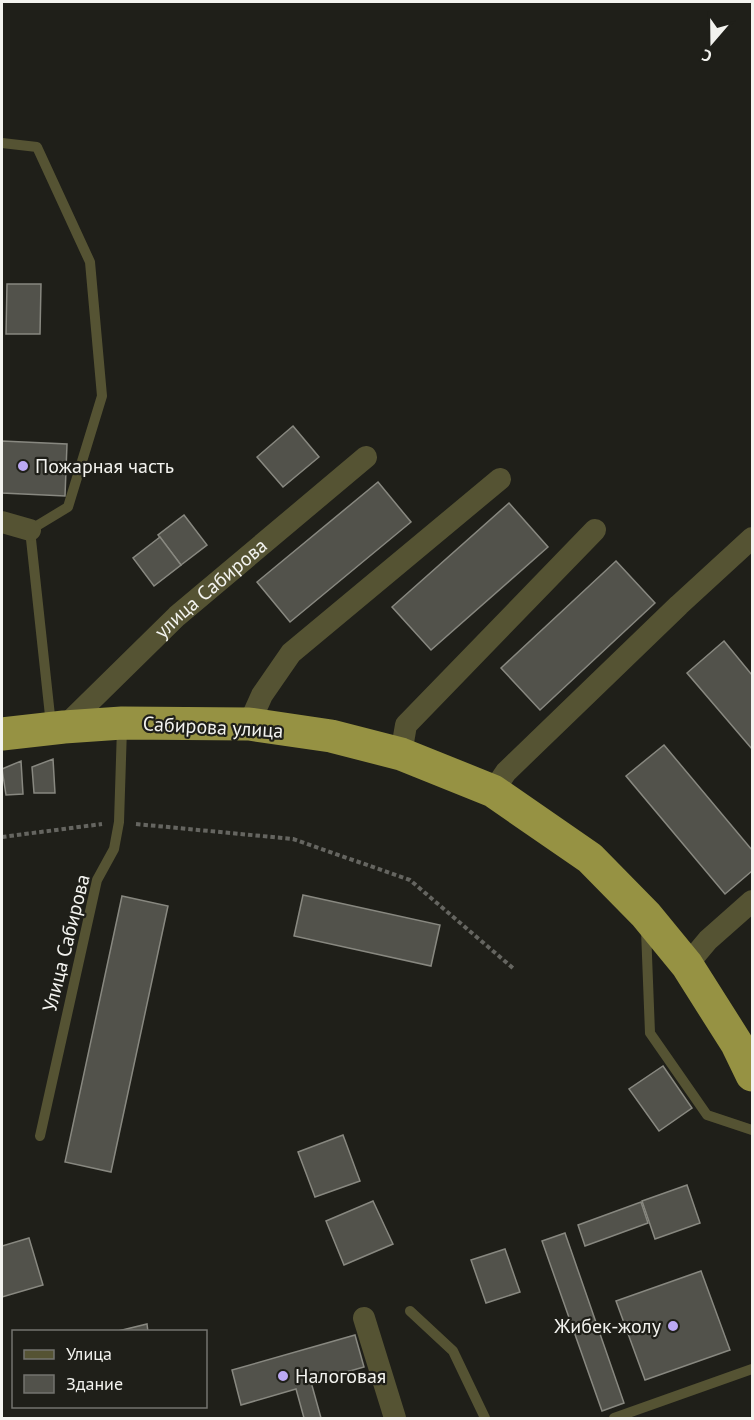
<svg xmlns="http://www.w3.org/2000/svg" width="754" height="1420" viewBox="0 0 754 1420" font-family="'PT Sans',sans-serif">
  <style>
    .building { fill: #52524b; stroke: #888880; stroke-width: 1.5 }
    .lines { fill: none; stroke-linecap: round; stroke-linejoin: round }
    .path { stroke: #656560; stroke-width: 4; stroke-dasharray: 4.5 3; stroke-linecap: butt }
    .service { stroke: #555333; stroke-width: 10 }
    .minor { stroke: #555333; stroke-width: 22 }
    .trunk { stroke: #969243; stroke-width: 33 }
    .poi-dot { fill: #bca9f5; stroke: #1f1f19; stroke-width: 2 }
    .labels { text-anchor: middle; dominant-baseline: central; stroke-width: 4.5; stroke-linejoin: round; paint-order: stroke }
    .poi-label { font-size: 20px; fill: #f3f3ef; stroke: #1f1f19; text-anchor: start }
    .street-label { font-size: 20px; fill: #f3f3ef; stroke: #1f1f19 }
  </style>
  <rect width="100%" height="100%" fill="#1f1f19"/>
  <g class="building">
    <polygon points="7,284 41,284 40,334 6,334"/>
    <polygon points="293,426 319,457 283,487 257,457"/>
    <polygon points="2,441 67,444 65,496 2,493"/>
    <polygon points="378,482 411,522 290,622 257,582"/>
    <polygon points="509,503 548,547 431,650 392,607"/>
    <polygon points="184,515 207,545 181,565 158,535"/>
    <polygon points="160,537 181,565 154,586 133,558"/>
    <polygon points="616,561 655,603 540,710 501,668"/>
    <polygon points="724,641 752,675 752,749 687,673"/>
    <polygon points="664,745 752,850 752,871 725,894 626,776"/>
    <polygon points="53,759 55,793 34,793 32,767"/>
    <polygon points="21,761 23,794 6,795 2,769"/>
    <polygon points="303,895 440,925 431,966 294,936"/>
    <polygon points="122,896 168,906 111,1172 65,1162"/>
    <polygon points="663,1066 692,1108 659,1131 629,1089"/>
    <polygon points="343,1135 360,1181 315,1197 298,1152"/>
    <polygon points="687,1185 700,1223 655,1239 642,1201"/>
    <polygon points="373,1201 393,1244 344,1265 326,1221"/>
    <polygon points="641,1202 648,1223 585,1246 578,1225"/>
    <polygon points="565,1233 624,1403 602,1411 542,1241"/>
    <polygon points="29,1238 43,1285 2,1297 2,1246"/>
    <polygon points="505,1249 520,1292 486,1303 471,1260"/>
    <polygon points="701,1271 730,1350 645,1380 616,1301"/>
    <polygon points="147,1324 148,1332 114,1332"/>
    <polygon points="355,1335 364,1367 311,1382 321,1418 304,1418 296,1389 241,1405 232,1370"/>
  </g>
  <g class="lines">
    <g class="path">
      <polyline points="136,824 293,839 410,880 514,969"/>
      <polyline points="2,837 102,824"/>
    </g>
    <g class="service">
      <polyline points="2,143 37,147 90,262 102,396 68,507 30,530 51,725"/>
      <polyline points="646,930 650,1033 707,1115 752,1130"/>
      <polyline points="40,1136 97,880 114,849 119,822 122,728"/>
      <polyline points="410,1311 453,1351 485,1418"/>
      <polyline points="614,1418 752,1369"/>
    </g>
    <g class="minor">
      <polyline points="2,522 30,530"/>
      <polyline points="249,724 262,695 291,653 500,479"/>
      <path id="s1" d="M 64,727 L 177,616 L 366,457"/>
      <polyline points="401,754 406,725 595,530"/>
      <polyline points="493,791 506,772 679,605 752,538"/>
      <polyline points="687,965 708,940 752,901"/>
      <polyline points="364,1318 395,1418"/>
    </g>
    <polyline class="trunk" points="2,734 64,727 122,723 249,724 331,736 401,754 493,791 590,858 646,915 687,965 737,1044 752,1075"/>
  </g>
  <g class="poi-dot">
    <circle cx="23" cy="466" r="6"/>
    <circle cx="673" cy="1326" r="6"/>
    <circle cx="283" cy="1376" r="6"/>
  </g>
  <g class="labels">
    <g class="poi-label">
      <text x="35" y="466">Пожарная часть</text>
      <text x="661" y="1326" text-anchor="end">Жибек-жолу</text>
      <text x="295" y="1376">Налоговая</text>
    </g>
    <g class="street-label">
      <text stroke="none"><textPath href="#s1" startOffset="202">улица Сабирова</textPath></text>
      <text transform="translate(213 727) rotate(3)">Сабирова улица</text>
      <text transform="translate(66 943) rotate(-76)">Улица Сабирова</text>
    </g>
  </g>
  <rect width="754" height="1420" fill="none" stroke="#f3f3ef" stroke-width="6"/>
  <rect x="12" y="1330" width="195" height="78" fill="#1f1f19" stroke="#74746f" stroke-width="1.5"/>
  <rect x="24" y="1350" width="30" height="9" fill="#555333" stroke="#74746f" stroke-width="1.5"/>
  <text x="66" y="1360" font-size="18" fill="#f3f3ef">Улица</text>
  <rect x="24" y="1375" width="30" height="18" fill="#52524b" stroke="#74746f" stroke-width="1.5"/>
  <text x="66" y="1390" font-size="18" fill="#f3f3ef">Здание</text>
  <g transform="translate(712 42) rotate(200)" stroke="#1f1f19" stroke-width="4.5" paint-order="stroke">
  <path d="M0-4.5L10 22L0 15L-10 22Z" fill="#f3f3ef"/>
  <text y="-9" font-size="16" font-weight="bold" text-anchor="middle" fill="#f3f3ef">С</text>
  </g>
</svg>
